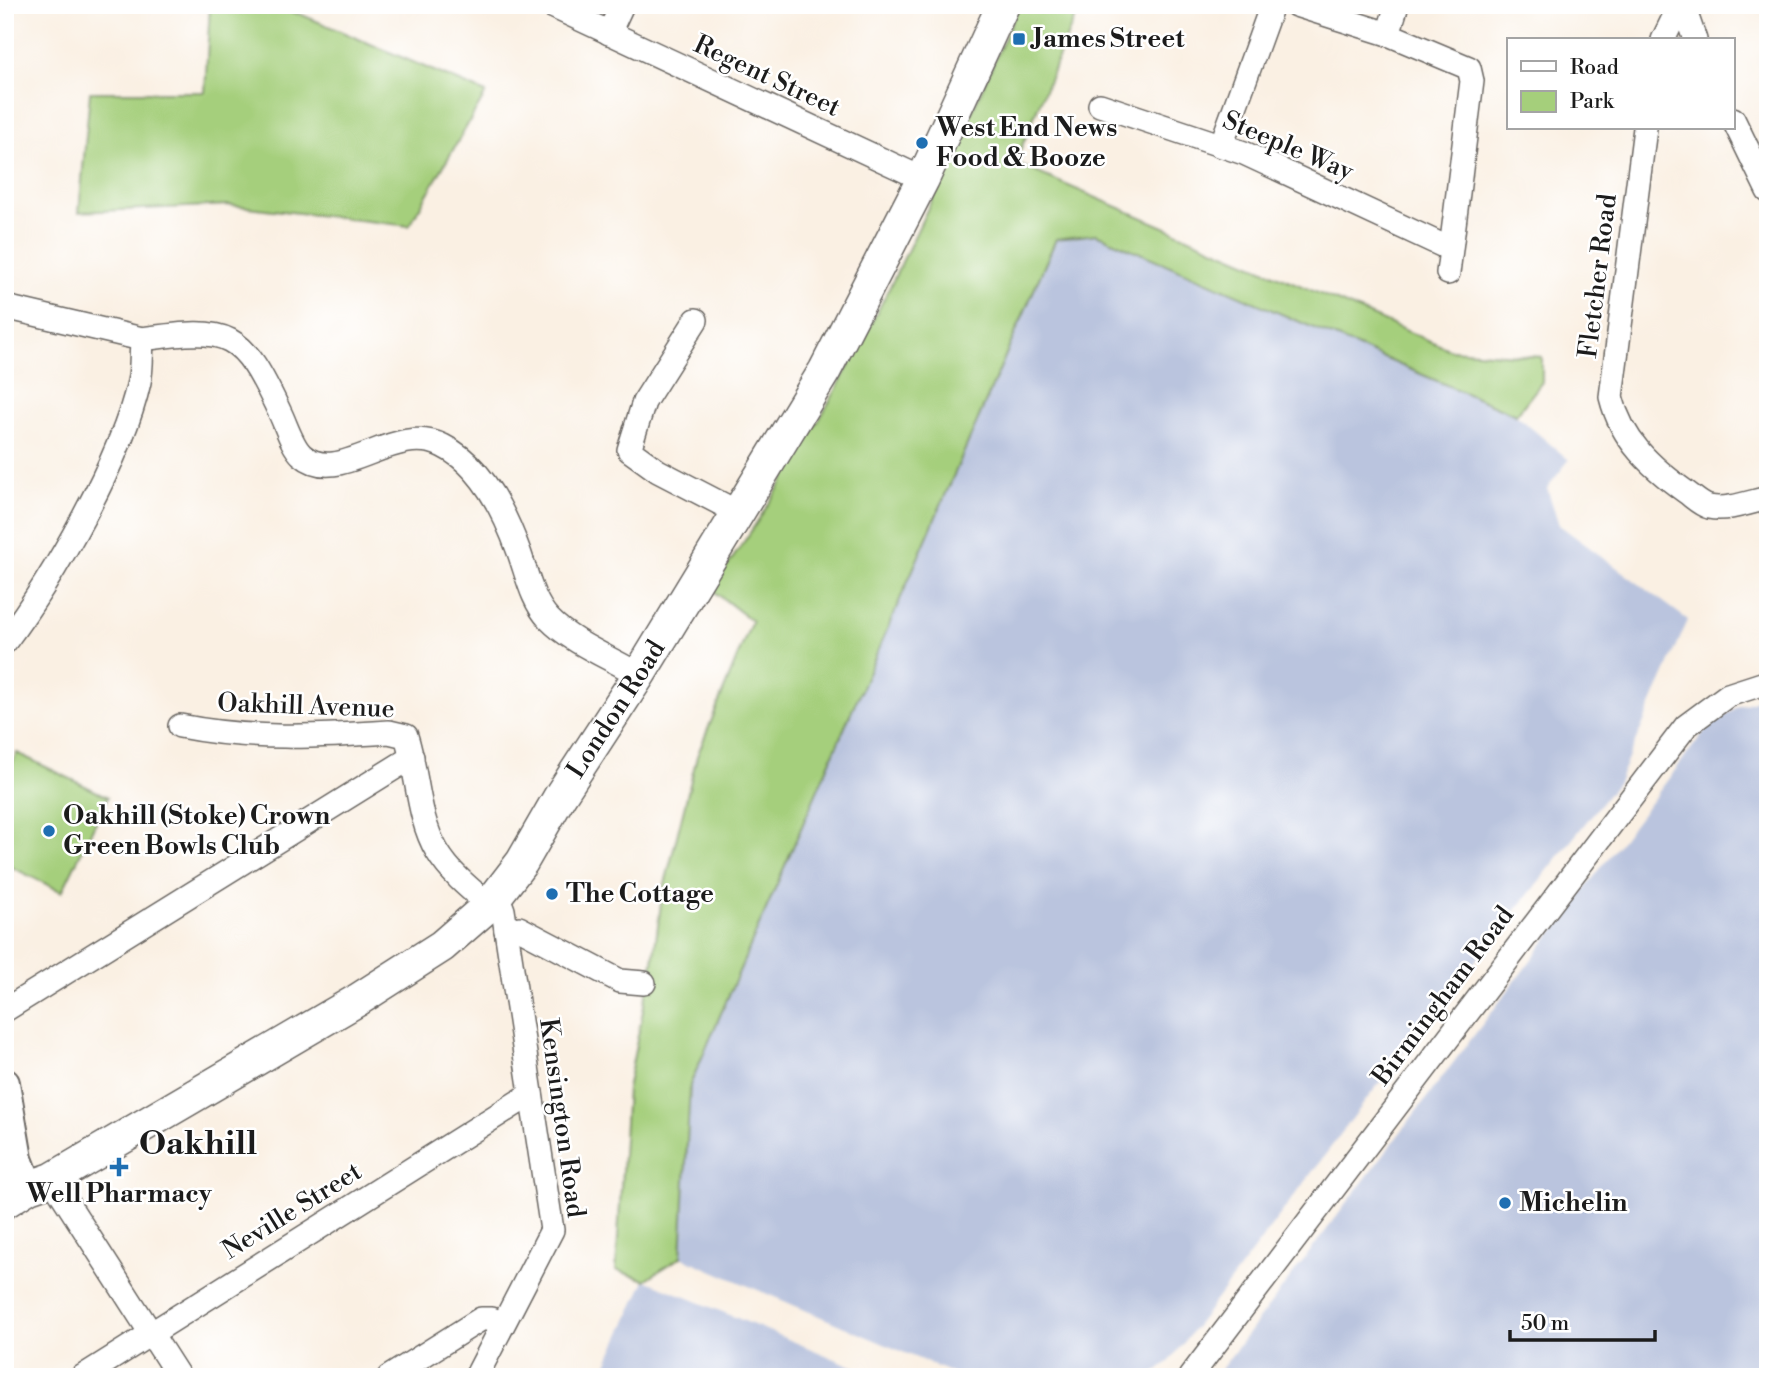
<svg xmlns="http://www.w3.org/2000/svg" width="1773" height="1382" viewBox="0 0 1773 1382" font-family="'Libre Bodoni',serif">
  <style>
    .industrial { fill: #bac4de }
    .green { fill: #a5cf7b; stroke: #60764c; stroke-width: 2 }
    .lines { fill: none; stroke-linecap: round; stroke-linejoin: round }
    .minor-casing { stroke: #6a6662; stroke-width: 26 }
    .tertiary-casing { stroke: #6a6662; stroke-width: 32 }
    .secondary-casing { stroke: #6a6662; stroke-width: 35 }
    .minor { stroke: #fff; stroke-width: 23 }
    .tertiary { stroke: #fff; stroke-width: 28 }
    .secondary { stroke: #fff; stroke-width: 32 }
    .poi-dot { fill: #1f6fb2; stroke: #fff; stroke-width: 2.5 }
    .labels { text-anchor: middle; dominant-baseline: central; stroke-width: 5; stroke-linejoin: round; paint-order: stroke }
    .poi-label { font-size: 26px; font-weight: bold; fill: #1c1c1c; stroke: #fff; text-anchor: start }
    .street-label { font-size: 26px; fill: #1c1c1c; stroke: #fff }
    .district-label { font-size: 33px; font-weight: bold; fill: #1c1c1c; stroke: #fff }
  </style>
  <rect width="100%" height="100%" fill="#fff"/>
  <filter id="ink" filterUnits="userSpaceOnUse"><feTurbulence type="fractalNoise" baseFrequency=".0143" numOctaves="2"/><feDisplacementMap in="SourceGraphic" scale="14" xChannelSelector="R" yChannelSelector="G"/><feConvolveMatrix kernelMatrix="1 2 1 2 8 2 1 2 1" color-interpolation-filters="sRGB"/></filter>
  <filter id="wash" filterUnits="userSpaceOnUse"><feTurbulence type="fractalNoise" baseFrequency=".00686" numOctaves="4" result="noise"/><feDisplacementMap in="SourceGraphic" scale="28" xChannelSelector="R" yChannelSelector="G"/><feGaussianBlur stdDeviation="1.57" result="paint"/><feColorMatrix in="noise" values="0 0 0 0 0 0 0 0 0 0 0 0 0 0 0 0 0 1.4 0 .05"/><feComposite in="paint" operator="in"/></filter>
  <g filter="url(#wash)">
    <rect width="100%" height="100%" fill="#faf0e3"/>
    <g class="industrial">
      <polygon points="1095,233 1516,415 1569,460 1547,488 1559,525 1688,620 1618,782 1395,1062 1170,1361 1150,1377 961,1377 681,1257 690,1085 1056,239"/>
      <polygon points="1768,696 1768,1377 1215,1377 1707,728 1737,707"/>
      <polygon points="645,1280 790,1340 878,1377 601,1377"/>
    </g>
    <g class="green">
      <polygon points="210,5 255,5 300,14 486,93 409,226 230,205 79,212 90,92 205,92"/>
      <path d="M 1019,5 L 1080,5 L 1015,163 L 1451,350 L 1542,357 L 1542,382 L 1516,415 L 1096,234 L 1056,239 L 690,1085 L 681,1257 L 645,1280 L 616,1270 L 627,1089 L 653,962 L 662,896 L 697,756 L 752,621 L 711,589 C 839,413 932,204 1019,5 Z"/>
      <polygon points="17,753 108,797 62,892 5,864 5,777"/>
    </g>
  </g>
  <g filter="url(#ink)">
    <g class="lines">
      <g class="minor-casing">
        <g id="minor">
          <polyline points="550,5 923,179"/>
          <polyline points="1296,5 1388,34 1469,68 1472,81 1448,273"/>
          <polyline points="1683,5 1695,40"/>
          <polyline points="609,33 622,5"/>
          <polyline points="1388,34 1397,5"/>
          <polyline points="1663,40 1680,5"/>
          <polyline points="1100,105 1244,153 1450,249"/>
          <polyline points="1733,119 1768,191"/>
          <path d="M 1645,128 L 1611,397 C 1622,441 1651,467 1686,492 C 1693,497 1701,505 1709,507 C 1727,511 1750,502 1768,498"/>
          <polyline points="1221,146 1272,5"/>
          <path d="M 5,307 L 142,339 C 141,353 142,369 139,382 C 122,459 53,578 5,642"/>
          <polyline points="696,320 644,402 629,450 658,471 739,513"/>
          <path d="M 142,339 C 231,327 241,330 280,413 C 286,425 292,446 302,455 C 340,488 393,421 443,446 C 482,465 505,513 519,552 C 527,574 532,601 549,619 C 572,643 611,658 639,675"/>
          <path d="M 180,726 C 250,740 317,737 389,732 L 406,736 C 418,773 417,817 437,851 C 450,873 470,889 489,905"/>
          <polyline points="506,930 519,928 620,981 644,983"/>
          <polyline points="5,1010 412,757"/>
          <polyline points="52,1179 179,1377"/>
          <polyline points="82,1377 531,1094"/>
          <polyline points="389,1377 481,1319 492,1319 502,1325"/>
          <polyline points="476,1377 552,1230 503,910 497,894"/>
          <polyline points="1190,1377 1686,726 1728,695 1768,682"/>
        </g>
      </g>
      <g class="tertiary-casing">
        <polyline id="tertiary" points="5,1083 18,1159 29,1187"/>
      </g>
      <g class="secondary-casing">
        <g id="secondary">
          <path id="s1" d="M 5,1202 L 29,1187 L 52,1179 L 356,1001 L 442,946 L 489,905 L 522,862 L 560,796 L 639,675 L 825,370 L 923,179 L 1003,5"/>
        </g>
      </g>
      <use href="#minor" class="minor"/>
      <use href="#tertiary" class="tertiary"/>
      <use href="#secondary" class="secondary"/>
    </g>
  </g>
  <g class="poi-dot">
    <rect x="1012" y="32" width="14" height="14" rx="3.5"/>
    <circle cx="922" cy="143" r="7"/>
    <circle cx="49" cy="831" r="7"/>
    <circle cx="552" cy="894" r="7"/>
    <path d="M115.5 1156.5h7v7h7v7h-7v7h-7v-7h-7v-7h7z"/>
    <circle cx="1505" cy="1203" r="7"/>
  </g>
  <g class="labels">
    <g class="poi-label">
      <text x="1033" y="39">James Street</text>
      <text x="936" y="128">West End News<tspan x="936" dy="30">Food &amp; Booze</tspan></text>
      <text x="63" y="816">Oakhill (Stoke) Crown<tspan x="63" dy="30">Green Bowls Club</tspan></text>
      <text x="566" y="894">The Cottage</text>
      <text x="119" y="1194" text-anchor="middle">Well Pharmacy</text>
      <text x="1519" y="1203">Michelin</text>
    </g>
    <g class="street-label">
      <text transform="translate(767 76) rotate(25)">Regent Street</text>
      <text transform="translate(1288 146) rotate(23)">Steeple Way</text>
      <text transform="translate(1598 276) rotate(-83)">Fletcher Road</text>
      <text transform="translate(306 706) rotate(2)">Oakhill Avenue</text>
      <text stroke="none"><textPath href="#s1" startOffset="803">London Road</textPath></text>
      <text transform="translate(1443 996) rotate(-53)">Birmingham Road</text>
      <text transform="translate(562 1118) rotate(82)">Kensington Road</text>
      <text transform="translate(292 1211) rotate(-32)">Neville Street</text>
    </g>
    <g class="district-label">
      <text x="198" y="1144">Oakhill</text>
    </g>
  </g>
  <rect width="1773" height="1382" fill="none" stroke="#fff" stroke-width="28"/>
  <rect x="1507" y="38" width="228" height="91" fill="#ffffff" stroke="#a4a4a4" stroke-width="2"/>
  <rect x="1521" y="61" width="35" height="10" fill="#ffffff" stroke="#a4a4a4" stroke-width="2"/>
  <text x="1570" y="74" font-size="21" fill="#1c1c1c">Road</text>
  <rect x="1521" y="91" width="35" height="21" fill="#a5cf7b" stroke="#a4a4a4" stroke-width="2"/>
  <text x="1570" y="108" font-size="21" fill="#1c1c1c">Park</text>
  <path d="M1510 1330v10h145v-10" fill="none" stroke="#1c1c1c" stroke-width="3.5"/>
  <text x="1521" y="1330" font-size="21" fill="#1c1c1c" stroke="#ffffff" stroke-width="5" paint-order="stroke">50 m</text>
</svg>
